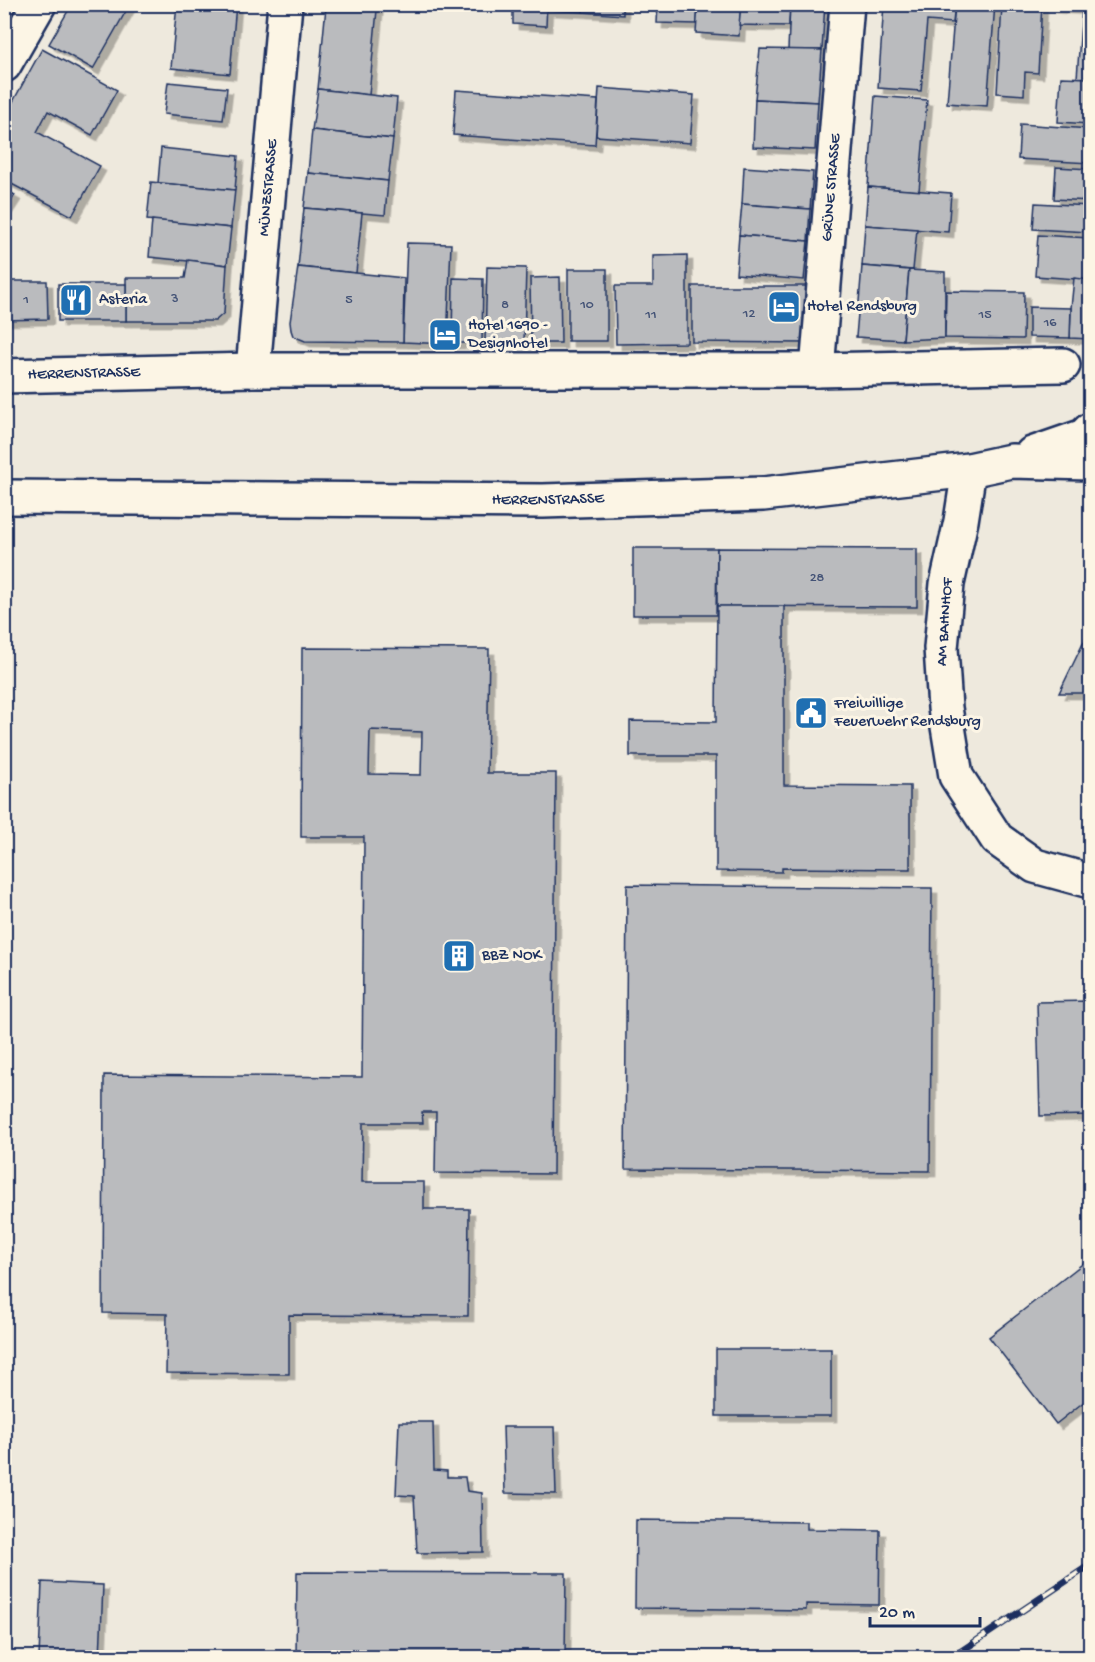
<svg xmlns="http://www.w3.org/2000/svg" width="1095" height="1662" viewBox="0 0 1095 1662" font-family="'Gochi Hand',sans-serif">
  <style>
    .building { fill: #babbbe; stroke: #1b2f5e; stroke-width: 1.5; fill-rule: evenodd; filter: url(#shadow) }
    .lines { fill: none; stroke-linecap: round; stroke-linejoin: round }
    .street-casing { stroke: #1b2f5e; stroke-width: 38 }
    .secondary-casing { stroke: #1b2f5e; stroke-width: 38 }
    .street { stroke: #fcf5e5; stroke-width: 33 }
    .secondary { stroke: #fcf5e5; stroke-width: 33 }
    .rail-casing { stroke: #1b2f5e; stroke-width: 7 }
    .rail { stroke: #fcf5e5; stroke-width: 4.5; stroke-dasharray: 14; stroke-linecap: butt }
    .labels { text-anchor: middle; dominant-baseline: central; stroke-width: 6; stroke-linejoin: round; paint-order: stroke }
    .number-label { font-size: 14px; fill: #435276 }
    .street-label { font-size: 16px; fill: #1b2f5e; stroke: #fcf5e5 }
    .poi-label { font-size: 16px; fill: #1b2f5e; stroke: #fcf5e5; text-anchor: start }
  </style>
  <defs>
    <filter id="shadow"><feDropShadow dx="5.5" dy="5.5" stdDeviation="0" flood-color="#0004"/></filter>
  </defs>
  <rect width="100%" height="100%" fill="#eee9dd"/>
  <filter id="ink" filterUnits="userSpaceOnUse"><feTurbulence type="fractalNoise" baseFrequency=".0167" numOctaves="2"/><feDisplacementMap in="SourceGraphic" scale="12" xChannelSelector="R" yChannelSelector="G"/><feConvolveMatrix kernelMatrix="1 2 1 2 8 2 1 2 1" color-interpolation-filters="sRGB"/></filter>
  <g filter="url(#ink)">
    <g class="building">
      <polygon points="72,4 130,4 93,69 49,44"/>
      <polygon points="177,4 236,4 230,74 171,68"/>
      <polygon points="326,4 378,4 377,10 326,7"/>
      <polygon points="513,4 547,4 546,26 513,24"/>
      <polygon points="547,4 584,4 583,12 547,10"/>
      <polygon points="584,4 623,4 623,15 583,12"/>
      <polygon points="658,4 698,4 697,24 657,23"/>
      <polygon points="698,4 741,4 739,36 696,33"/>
      <polygon points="741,4 790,4 789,26 739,25"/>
      <polygon points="790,4 825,4 822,50 788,50"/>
      <polygon points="884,4 955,4 953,23 927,21 921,91 878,88"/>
      <polygon points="955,4 995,4 987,106 947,103"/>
      <polygon points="1002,4 1042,4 1038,73 1025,72 1024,95 997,93"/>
      <polygon points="1050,4 1090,4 1090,78 1077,78 1082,9 1050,7"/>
      <polygon points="326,7 377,10 369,95 318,89"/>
      <polygon points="42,49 117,90 92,135 48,111 37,132 100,166 72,216 4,180 4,118"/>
      <polygon points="760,49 822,50 818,102 755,99"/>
      <polygon points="1061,77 1090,78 1090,124 1058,122"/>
      <polygon points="168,82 227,88 223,120 164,114"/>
      <polygon points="599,88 694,95 690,143 596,136"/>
      <polygon points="318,89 397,98 393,139 312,130"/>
      <polygon points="456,90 598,100 595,145 453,135"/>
      <polygon points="875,96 927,100 919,191 868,187"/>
      <polygon points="755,99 818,102 815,150 753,147"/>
      <polygon points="1020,124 1090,129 1090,163 1018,159"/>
      <polygon points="312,130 393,139 388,181 308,173"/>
      <polygon points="161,148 238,156 235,190 158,183"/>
      <polygon points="744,167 813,172 810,209 742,204"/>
      <polygon points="1056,167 1090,169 1090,201 1054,199"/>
      <polygon points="308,173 388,181 385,215 304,208"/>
      <polygon points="151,182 235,190 231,228 147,220"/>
      <polygon points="868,187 951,193 948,232 865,225"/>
      <polygon points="4,189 15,195 4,212"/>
      <polygon points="1035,203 1090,206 1090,232 1033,229"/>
      <polygon points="742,204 810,209 808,241 739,235"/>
      <polygon points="304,208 362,213 356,273 298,267"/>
      <polygon points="152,220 231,228 227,265 149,257"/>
      <polygon points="865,225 917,229 913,270 862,266"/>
      <polygon points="739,235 808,241 804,280 736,274"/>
      <polygon points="1038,235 1090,238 1090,280 1035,276"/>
      <polygon points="407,243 451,244 447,344 403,342"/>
      <polygon points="687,255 687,343 616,344 615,286 653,286 653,256"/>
      <polygon points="188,260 227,265 224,313 215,321 126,321 126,278 185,278"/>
      <polygon points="862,266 909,270 903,340 856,337"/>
      <polygon points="298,267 404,278 403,342 305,341 293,336 291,330 290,322"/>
      <polygon points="487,267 526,268 524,342 485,341"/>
      <rect x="568" y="269" width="39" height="72"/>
      <polygon points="909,270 945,272 945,338 903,340"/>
      <polygon points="560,277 561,343 531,343 530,278"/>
      <polygon points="453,278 483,279 482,343 452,343"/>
      <polygon points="1074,278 1090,280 1090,339 1070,338 1071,308"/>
      <polygon points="4,281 47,281 48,319 4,320"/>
      <rect x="58" y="284" width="68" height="37"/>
      <polygon points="692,286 807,286 806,343 692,342"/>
      <polygon points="946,291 1024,292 1023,339 945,338"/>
      <polygon points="1029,307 1071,308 1070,338 1029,337"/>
      <polygon points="633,548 717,548 716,615 633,615"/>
      <polygon points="717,548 917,549 917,607 717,606"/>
      <polygon points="717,606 784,606 784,785 910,786 910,869 782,868 782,872 716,871 716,756 630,756 630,721 716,722"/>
      <polygon points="1090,629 1090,693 1059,693"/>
      <path d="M 302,648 L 489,649 L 487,773 L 556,773 L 553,1174 L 435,1173 L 436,1112 L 422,1112 L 423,1123 L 363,1123 L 362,1182 L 424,1182 L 424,1209 L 469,1209 L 468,1316 L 289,1315 L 289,1374 L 166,1373 L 167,1314 L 103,1313 L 104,1075 L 362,1077 L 364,837 L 301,837 ZM 370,730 L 422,732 L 421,775 L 369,774 Z"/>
      <polygon points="627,885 932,888 930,1171 625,1169"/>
      <polygon points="1090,1001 1090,1115 1040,1116 1037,1002"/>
      <polygon points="1090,1258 1090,1397 1056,1424 989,1337"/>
      <rect x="716" y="1349" width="115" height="67"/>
      <polygon points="399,1422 433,1422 434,1470 447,1471 447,1477 465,1477 467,1491 482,1493 483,1552 417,1553 414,1496 396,1495"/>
      <polygon points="503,1427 554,1427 556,1494 505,1493"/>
      <polygon points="636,1520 807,1522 807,1529 880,1530 879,1605 806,1604 806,1610 635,1608"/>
      <polygon points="297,1572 566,1573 565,1658 296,1658"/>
      <polygon points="42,1582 103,1585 100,1658 39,1658"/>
    </g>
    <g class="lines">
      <g class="street-casing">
        <g id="street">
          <polyline points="4,65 39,4"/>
          <path id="s1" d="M 253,370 L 285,4"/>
          <path id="s2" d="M 817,370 L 847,4"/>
          <path id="s3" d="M 4,376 L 253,370 L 817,370 L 1063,365"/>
          <polyline points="969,470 961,521 947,584 941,648 945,708 956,776 997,839 1035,866 1090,881"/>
        </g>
      </g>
      <g class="secondary-casing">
        <g id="secondary">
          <polyline points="1032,454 1084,436 1090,430"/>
          <path id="s4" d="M 4,497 L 543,501 L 763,494 L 969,470 L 1011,461 L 1090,463"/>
        </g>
      </g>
      <use href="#street" class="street"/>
      <use href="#secondary" class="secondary"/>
      <g class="rail-casing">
        <g id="rail">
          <polyline points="951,1658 1090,1565"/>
          <polyline points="1076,1658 1090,1649"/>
        </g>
      </g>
      <use href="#rail" class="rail"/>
    </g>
  </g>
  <defs>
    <g id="restaurant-square" transform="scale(1.725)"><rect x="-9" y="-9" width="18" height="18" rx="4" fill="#1f6fb2" stroke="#fcf5e5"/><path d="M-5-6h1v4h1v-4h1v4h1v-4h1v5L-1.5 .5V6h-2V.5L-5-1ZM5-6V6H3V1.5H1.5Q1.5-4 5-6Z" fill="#fff"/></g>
    <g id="hotel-square" transform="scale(1.725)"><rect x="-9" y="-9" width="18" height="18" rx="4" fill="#1f6fb2" stroke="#fcf5e5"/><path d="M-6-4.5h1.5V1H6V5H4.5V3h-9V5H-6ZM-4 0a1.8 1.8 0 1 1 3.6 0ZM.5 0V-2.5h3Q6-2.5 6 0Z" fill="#fff"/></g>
    <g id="civic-square" transform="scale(1.725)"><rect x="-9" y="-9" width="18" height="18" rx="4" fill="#1f6fb2" stroke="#fcf5e5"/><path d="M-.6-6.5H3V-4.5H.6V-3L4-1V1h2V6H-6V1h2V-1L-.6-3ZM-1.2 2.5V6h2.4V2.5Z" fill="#fff"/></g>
    <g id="building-square" transform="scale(1.725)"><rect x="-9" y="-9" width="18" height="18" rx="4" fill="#1f6fb2" stroke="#fcf5e5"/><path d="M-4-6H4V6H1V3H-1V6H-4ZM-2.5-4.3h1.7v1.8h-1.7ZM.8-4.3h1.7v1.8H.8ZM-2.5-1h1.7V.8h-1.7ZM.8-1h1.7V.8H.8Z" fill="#fff"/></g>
  </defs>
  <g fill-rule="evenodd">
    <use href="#restaurant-square" x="76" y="300"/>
    <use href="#hotel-square" x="784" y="307"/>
    <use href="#hotel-square" x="445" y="335"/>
    <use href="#civic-square" x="811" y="713"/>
    <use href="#building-square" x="459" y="956"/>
  </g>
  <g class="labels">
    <g class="number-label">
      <text x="175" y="299">3</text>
      <text x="26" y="300">1</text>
      <text x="349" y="300">5</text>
      <text x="505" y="305">8</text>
      <text x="587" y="305">10</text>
      <text x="749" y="314">12</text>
      <text x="651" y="315">11</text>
      <text x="985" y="315">15</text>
      <text x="1050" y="323">16</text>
      <text x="817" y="578">28</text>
    </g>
    <g class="street-label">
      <text stroke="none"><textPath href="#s1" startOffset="183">MÜNZSTRASSE</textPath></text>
      <text stroke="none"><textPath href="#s2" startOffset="183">GRÜNE STRASSE</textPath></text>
      <text stroke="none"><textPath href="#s3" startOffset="80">HERRENSTRASSE</textPath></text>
      <text stroke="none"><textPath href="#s4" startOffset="544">HERRENSTRASSE</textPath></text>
      <text transform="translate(946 622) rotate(-86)">AM BAHNHOF</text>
    </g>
    <g class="poi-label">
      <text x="99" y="300">Asteria</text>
      <text x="807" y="307">Hotel Rendsburg</text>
      <text x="468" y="326">Hotel 1690 -<tspan x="468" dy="18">Designhotel</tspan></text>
      <text x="834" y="704">Freiwillige<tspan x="834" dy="18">Feuerwehr Rendsburg</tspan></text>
      <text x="482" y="956">BBZ NOK</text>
    </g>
  </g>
  <rect width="1095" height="1662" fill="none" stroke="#fcf5e5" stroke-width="24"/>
  <rect x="12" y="12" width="1071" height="1638" fill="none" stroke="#1b2f5e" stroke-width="2" filter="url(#ink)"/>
  <path d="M870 1617v9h110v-9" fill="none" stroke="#1b2f5e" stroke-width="3"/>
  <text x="879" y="1617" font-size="18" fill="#1b2f5e" stroke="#fcf5e5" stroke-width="4.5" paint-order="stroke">20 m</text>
</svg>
